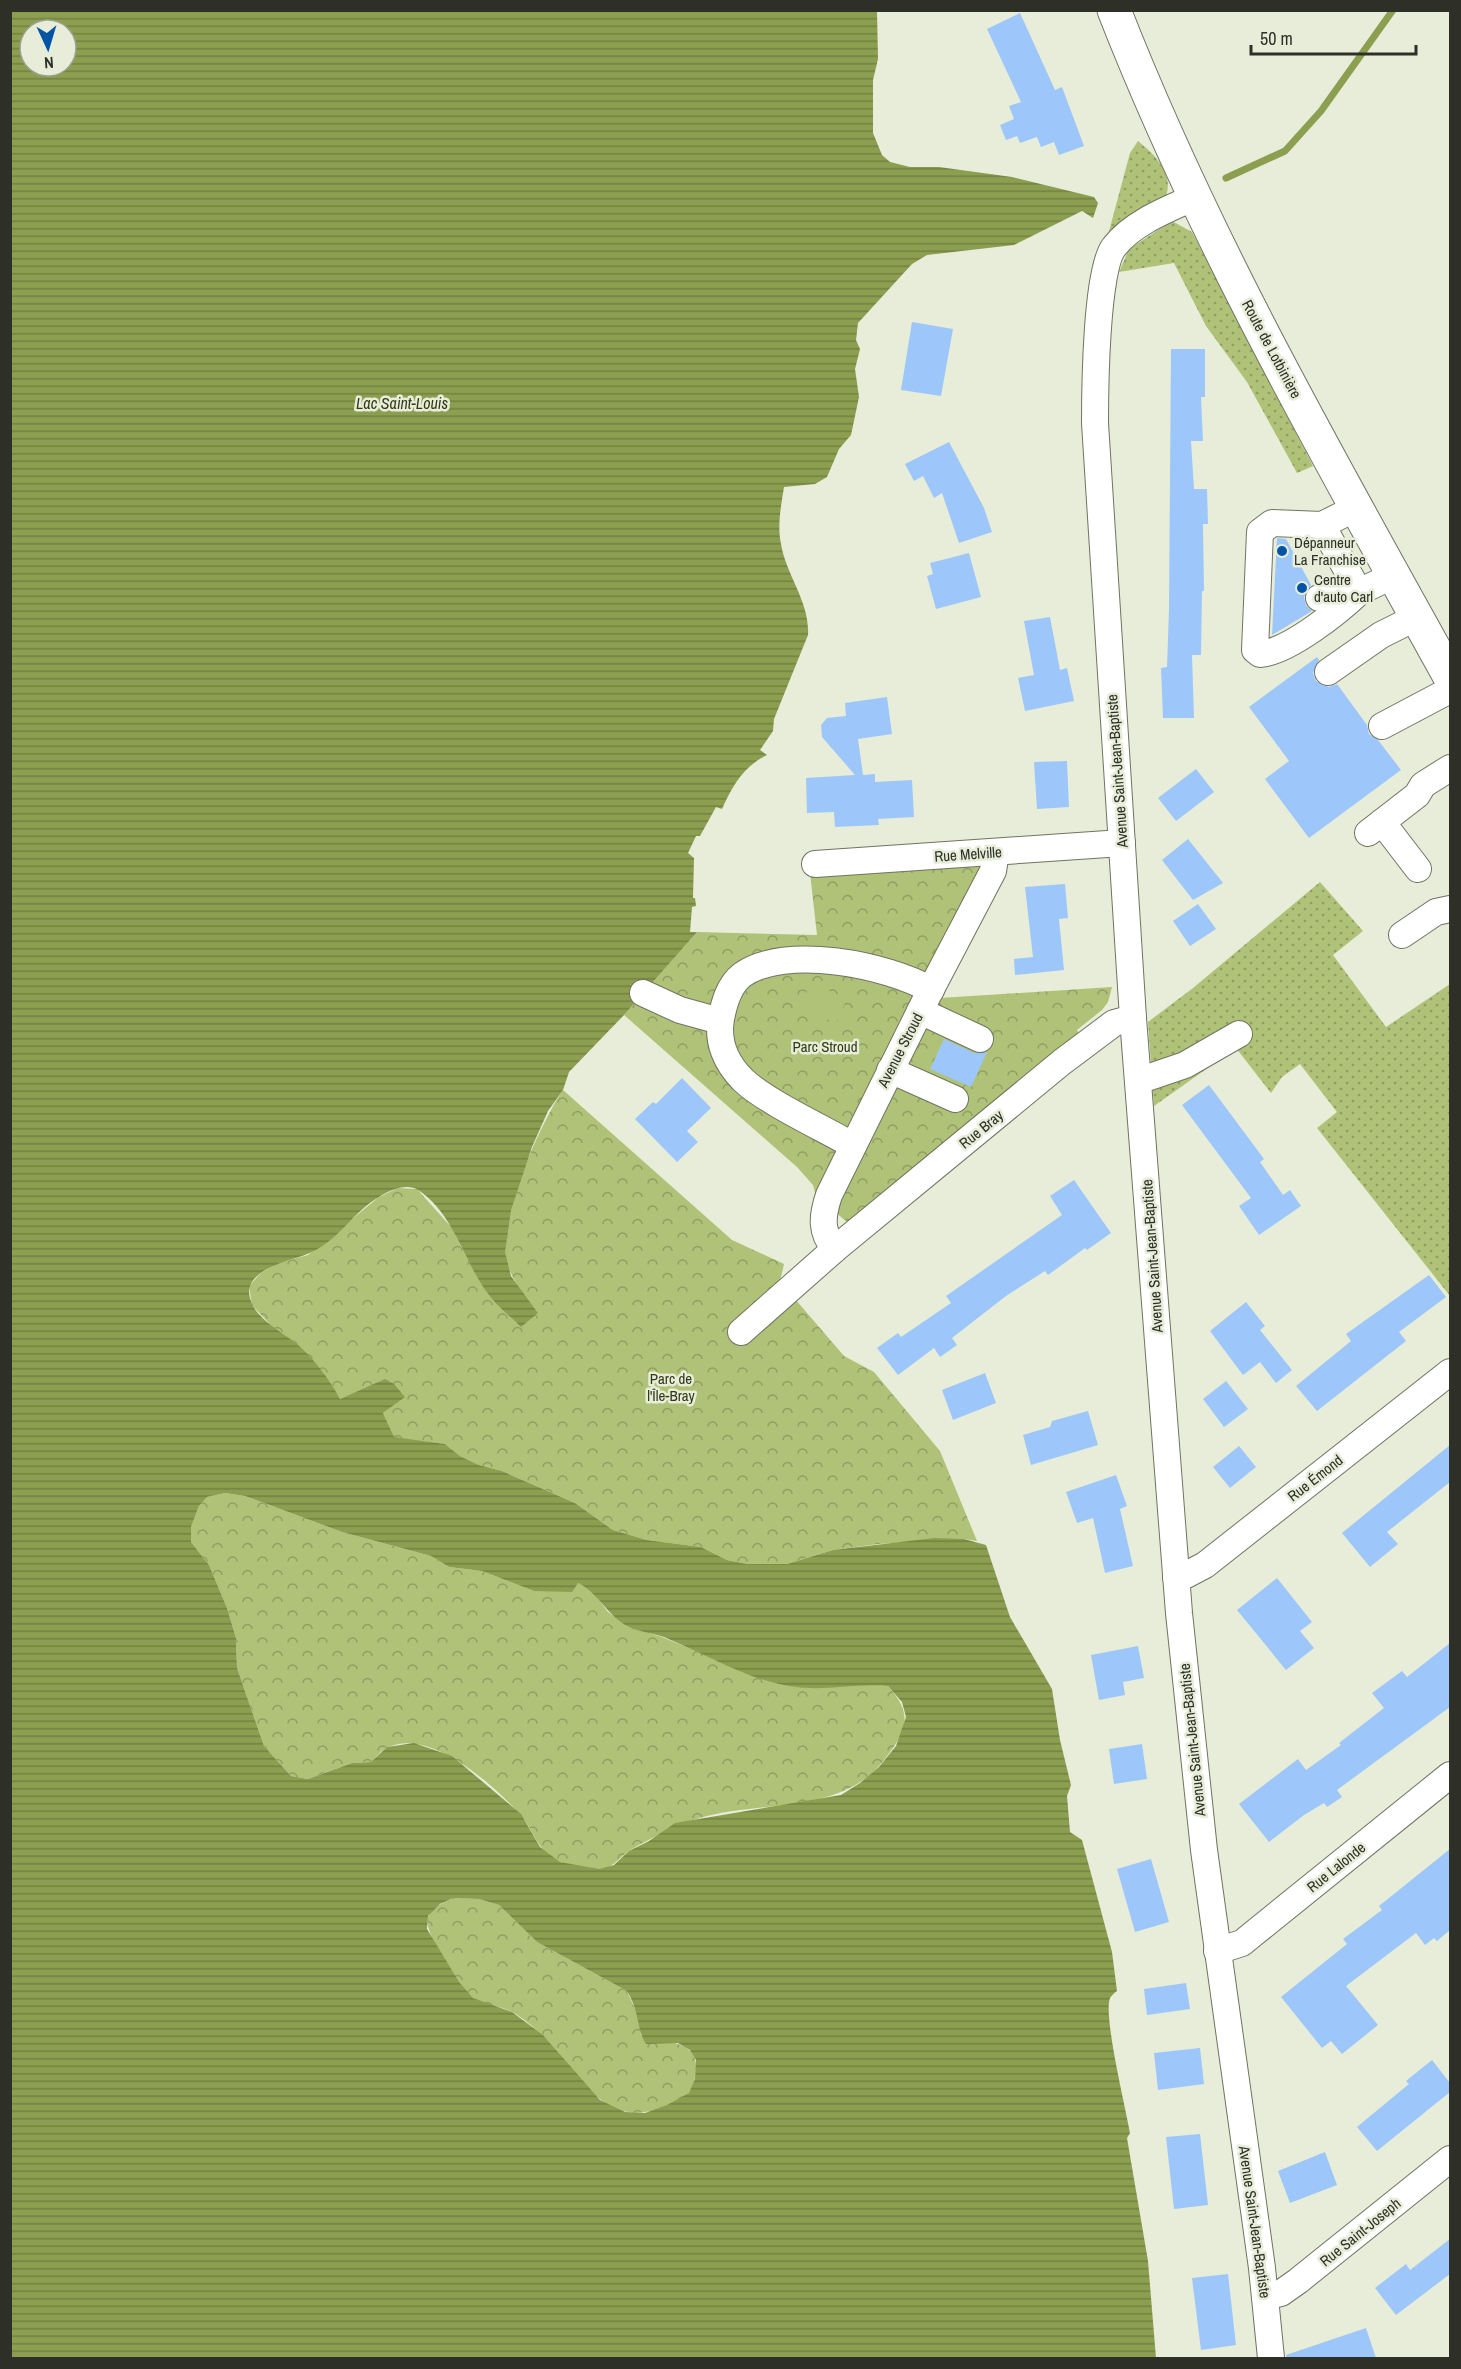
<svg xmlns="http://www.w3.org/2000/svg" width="1461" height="2369" viewBox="0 0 1461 2369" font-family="'Archivo Narrow',sans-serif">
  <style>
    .grass { fill: url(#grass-dots) }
    .park { fill: url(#park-crowns) }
    .pitch { fill: #afc277 }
    .water { fill: url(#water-rules); fill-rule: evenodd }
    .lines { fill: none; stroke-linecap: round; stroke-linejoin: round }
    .stream { stroke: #8c9e4f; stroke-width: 7 }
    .building { fill: #9dc7fa }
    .minor-casing { stroke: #6f7461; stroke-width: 28 }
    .major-casing { stroke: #6f7461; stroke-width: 35 }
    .minor { stroke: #fff; stroke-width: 26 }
    .major { stroke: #fff; stroke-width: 33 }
    .poi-dot { fill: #0255a4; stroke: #e7edd8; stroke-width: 2 }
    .labels { text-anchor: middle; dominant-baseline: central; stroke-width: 5; stroke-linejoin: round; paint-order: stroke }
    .street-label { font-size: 15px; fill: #2e3028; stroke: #e7edd8 }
    .poi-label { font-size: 15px; fill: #2e3028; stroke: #e7edd8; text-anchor: start }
    .park-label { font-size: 15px; fill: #303816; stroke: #e7edd8 }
    .water-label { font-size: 16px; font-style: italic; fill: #313917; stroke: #e7edd8 }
  </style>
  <defs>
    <pattern id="grass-dots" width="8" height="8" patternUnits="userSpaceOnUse" patternTransform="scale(1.5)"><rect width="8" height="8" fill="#afc277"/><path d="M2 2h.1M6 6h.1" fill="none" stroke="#8f9e62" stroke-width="1.8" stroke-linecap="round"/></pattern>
    <pattern id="park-crowns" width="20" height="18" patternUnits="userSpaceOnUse" patternTransform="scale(1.5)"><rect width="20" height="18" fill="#afc277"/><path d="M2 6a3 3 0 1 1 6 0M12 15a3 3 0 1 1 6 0" fill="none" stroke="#8f9e62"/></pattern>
    <pattern id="water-rules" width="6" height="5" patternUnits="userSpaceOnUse" patternTransform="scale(1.5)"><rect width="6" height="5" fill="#8c9e4f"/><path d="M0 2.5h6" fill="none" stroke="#738142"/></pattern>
  </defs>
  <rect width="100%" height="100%" fill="#e7edd8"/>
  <g class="grass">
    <path d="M 1138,141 C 1155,155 1174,173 1166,196 L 1108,235 L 1130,153 Z"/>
    <polygon points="1172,221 1192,232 1313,466 1297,473 1247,382 1206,326 1174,263 1119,272 1129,249"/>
    <polygon points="1320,882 1363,931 1333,955 1386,1027 1450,984 1450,1296 1317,1128 1337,1112 1300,1064 1282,1077 1271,1093 1236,1048 1154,1106 1148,1022 1193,988"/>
  </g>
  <g class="park">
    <polygon points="982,863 940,998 1112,987 1108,1002 1102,1010 1077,1030 1079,1034 847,1222 816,1196 813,1185 797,1167 624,1015 697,932 817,935 810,873"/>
    <path d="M 563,1090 L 732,1240 L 784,1264 L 780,1281 L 789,1292 L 844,1356 L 874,1372 L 940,1451 L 977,1541 L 964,1539 L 878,1544 L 833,1550 L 787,1564 L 747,1564 L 727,1560 L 701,1547 L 647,1540 L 613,1530 L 575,1503 L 502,1471 L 479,1465 L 460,1456 L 445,1444 L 394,1438 L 383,1413 L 404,1397 L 357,1392 L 340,1399 L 252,1305 L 249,1286 L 261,1273 L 278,1263 L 308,1255 L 379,1197 L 398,1188 L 417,1189 L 452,1228 L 468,1260 L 538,1313 C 524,1294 508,1277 505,1253 C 500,1215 541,1122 563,1090 Z"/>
    <path d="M 225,1493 L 245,1496 L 342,1532 L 431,1556 L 449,1567 L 482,1571 L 534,1591 L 578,1583 L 591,1589 L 608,1612 L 629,1627 L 662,1637 L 760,1677 L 796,1687 L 863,1684 L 888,1686 C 914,1715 907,1731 884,1760 C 844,1813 766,1801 707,1816 C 688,1820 646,1840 629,1851 C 619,1858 612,1869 599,1869 C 588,1870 573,1865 563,1863 C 538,1856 534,1829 519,1813 C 492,1784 431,1728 388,1747 C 382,1749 376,1758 371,1762 L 352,1763 L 308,1779 L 291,1776 L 264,1746 L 237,1668 L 236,1638 L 227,1608 L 209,1565 L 191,1542 L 191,1527 L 199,1506 L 207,1497 Z"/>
    <path d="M 453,1898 L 479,1899 L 499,1905 L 537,1942 L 627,1991 L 640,2020 L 641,2035 C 654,2040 679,2041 688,2049 C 695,2054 696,2061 696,2069 C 695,2077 694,2089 688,2094 C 673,2107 646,2115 628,2112 C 592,2108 566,2056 541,2034 C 532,2026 522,2017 512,2012 C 500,2005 484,2006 473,1998 C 460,1989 422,1931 428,1917 C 433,1907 444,1902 453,1898 Z"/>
  </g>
  <polygon class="pitch" points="811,982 847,999 836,1023 800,1007"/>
  <path class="water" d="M 11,11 L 877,11 L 878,59 L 873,80 L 873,133 L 882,155 L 890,162 L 910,167 L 939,167 L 1012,177 L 1094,197 L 1098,203 L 1093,218 L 1082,211 L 1014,245 L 927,255 L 912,264 L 858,323 L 856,340 L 860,349 L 855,369 L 859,397 L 851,435 L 839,449 L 827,477 L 815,484 L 784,487 C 781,506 777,525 781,544 C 786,575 810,602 808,635 L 774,719 L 773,731 L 760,750 L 767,755 C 743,767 733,785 722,809 L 716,807 L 700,836 L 696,836 L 688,853 L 694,858 L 693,898 L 695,898 L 696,906 L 692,907 L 690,932 L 697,932 L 624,1015 L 569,1072 L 563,1090 L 548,1111 L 532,1147 L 511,1210 L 505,1252 L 511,1276 L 538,1313 L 521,1327 C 511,1317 498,1307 489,1295 C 464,1263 454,1213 418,1190 C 407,1183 390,1190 379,1197 C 346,1217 338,1246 296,1258 C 279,1263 243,1274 250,1298 C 255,1319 283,1332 298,1345 C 315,1360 329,1379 340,1399 L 385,1379 L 394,1384 L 405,1397 L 383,1413 L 394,1437 L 445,1444 L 460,1456 L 479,1465 L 502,1471 L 575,1503 L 613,1530 L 647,1540 L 701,1547 L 727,1560 L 747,1564 L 787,1564 L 833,1550 L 934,1538 L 964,1539 L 986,1545 L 1010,1617 L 1052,1689 L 1060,1740 L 1071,1785 L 1067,1796 L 1070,1832 L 1082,1840 L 1112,1952 L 1117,1991 C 1114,1993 1112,1995 1110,1998 C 1103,2016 1126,2109 1130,2133 L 1127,2138 L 1148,2261 L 1156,2358 L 11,2358 ZM 30,30 L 66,30 L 66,66 L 30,66 ZM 225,1493 L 245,1496 L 342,1532 L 431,1556 L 449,1567 L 482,1571 L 534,1591 L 572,1592 L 578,1583 C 599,1593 607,1616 629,1627 C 639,1632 653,1633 664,1637 C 706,1654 751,1682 796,1687 C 825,1691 857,1683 888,1686 L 902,1702 L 906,1717 L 896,1746 L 879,1767 L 860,1783 L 841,1795 L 675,1823 L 649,1841 L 629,1851 L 614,1865 L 599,1869 L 560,1862 L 540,1847 L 521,1814 L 452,1756 L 414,1743 L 387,1747 L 371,1762 L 352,1763 L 308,1779 L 291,1776 L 264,1746 L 237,1668 L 236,1638 L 227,1608 L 209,1565 L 191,1542 L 191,1527 L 199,1506 L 207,1497 ZM 453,1898 L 479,1899 L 499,1905 L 537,1942 L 627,1991 C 640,2012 636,2028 646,2044 L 678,2043 L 690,2050 L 696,2060 L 695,2079 L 689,2093 L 667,2105 L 645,2113 L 625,2112 L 600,2100 L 543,2035 L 512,2012 L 473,1998 L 459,1982 L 427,1929 L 428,1916 L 440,1904 Z"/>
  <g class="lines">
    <polyline class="stream" points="1226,178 1285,151 1321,111 1393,10"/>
  </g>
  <g class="building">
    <polygon points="1020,13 1055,90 1062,87 1084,146 1059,155 1054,142 1041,147 1037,137 1020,143 1017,136 1006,140 1000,125 1014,119 1009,106 1021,102 987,29"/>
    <polygon points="912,322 953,329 941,396 901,390"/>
    <polygon points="1171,349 1205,349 1205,397 1201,397 1203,441 1191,441 1194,489 1207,489 1208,524 1203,524 1204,591 1202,591 1201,655 1192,655 1194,718 1163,718 1161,668 1167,667 1169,609"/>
    <polygon points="949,442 984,508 992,532 959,543 942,493 934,498 923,476 914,481 905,464"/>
    <polygon points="1277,538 1286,539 1311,585 1304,597 1306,605 1312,611 1272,635"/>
    <polygon points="969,553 981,597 936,609 927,576 933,574 930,563"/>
    <polygon points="1050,617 1060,670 1067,668 1074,701 1025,711 1018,678 1034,675 1024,621"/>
    <polygon points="1317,657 1319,660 1313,673 1316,681 1329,687 1337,684 1367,725 1369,734 1378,740 1401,770 1309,838 1265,779 1289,761 1249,707"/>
    <polygon points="887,697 892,734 858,739 863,775 875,774 875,782 912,780 914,817 878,819 879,825 835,827 834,812 807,813 806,778 855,775 822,737 821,725 827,718 846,716 845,703"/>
    <polygon points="1067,761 1069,807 1037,809 1034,762"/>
    <polygon points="1196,769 1214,792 1176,821 1158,798"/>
    <polygon points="1188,839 1223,883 1193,900 1162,860"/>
    <polygon points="1065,884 1068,918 1059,919 1064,970 1015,975 1014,959 1033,957 1025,887"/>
    <polygon points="1198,904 1216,929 1190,946 1173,921"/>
    <polygon points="944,1039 974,1053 987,1052 971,1087 930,1069"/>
    <polygon points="682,1078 711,1108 687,1131 698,1142 677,1162 635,1119 653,1102 656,1104"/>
    <polygon points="1209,1085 1264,1159 1260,1162 1283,1195 1290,1190 1301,1206 1259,1235 1239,1206 1251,1198 1182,1105"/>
    <polygon points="1074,1180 1111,1233 1087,1250 1085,1248 1048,1275 1045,1271 1006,1296 952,1338 957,1345 940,1357 934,1348 898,1375 877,1348 898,1333 901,1337 951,1303 946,1296 1062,1215 1050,1196"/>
    <polygon points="1429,1275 1446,1297 1399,1332 1406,1341 1317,1411 1296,1386 1351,1341 1346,1334"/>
    <polygon points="1246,1302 1265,1326 1260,1330 1292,1370 1276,1383 1260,1362 1243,1375 1210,1331"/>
    <polygon points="985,1373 996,1403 953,1420 942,1390"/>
    <polygon points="1226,1381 1248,1409 1224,1427 1203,1399"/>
    <polygon points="1088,1411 1098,1445 1031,1465 1023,1435 1050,1427 1052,1421"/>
    <polygon points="1450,1445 1450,1482 1387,1532 1398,1544 1370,1567 1342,1533"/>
    <polygon points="1239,1446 1256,1467 1230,1488 1213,1467"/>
    <polygon points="1116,1475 1127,1506 1120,1509 1133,1566 1105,1573 1093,1518 1077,1523 1066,1492"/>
    <polygon points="1277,1578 1312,1622 1300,1631 1314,1648 1286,1670 1237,1610"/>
    <polygon points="1450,1643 1450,1707 1337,1790 1342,1797 1327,1807 1324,1803 1304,1815 1269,1842 1239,1804 1298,1759 1306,1770 1341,1745 1339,1743 1384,1708 1372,1693 1402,1671 1407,1677"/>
    <polygon points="1138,1646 1144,1678 1123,1682 1125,1695 1099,1700 1091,1655"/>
    <polygon points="1142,1744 1147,1779 1114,1784 1109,1749"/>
    <polygon points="1450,1849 1450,1930 1437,1941 1434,1938 1425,1945 1416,1933 1346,1986 1378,2025 1342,2054 1331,2041 1322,2048 1281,1997 1347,1944 1343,1939 1382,1910 1379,1906"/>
    <polygon points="1151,1859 1169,1922 1135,1932 1117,1869"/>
    <polygon points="1186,1983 1190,2009 1147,2015 1144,1989"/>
    <polygon points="1200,2048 1204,2084 1158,2090 1154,2053"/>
    <polygon points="1432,2060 1450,2083 1450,2092 1377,2151 1357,2127 1409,2084 1406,2081"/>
    <polygon points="1200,2134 1208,2205 1174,2209 1166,2137"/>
    <polygon points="1325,2152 1337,2185 1290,2203 1278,2171"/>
    <polygon points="1450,2239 1450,2274 1396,2315 1375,2288 1406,2264 1410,2270"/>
    <polygon points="1228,2274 1236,2345 1201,2350 1192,2278"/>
    <polygon points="1366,2328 1376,2358 1287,2358 1286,2355"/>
  </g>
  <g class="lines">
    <g class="minor-casing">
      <g id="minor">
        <path d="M 1195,197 C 1168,209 1132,223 1114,247 C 1096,269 1095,391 1095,423 L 1133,1018 L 1179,1613 L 1204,1850 L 1262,2268 L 1271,2358"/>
        <polyline points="1358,507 1322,525 1359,592 1394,575"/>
        <path d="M 1322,525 L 1272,523 L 1260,532 L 1255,650 L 1260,654 C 1288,652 1338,612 1359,592"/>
        <polyline points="1319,598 1353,582"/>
        <polyline points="1328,672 1381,635 1417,617"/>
        <polyline points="1382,726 1450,690"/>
        <polyline points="1382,822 1418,869"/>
        <polyline points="1368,833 1417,795 1423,785 1450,768"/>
        <polyline points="815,864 1122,843"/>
        <polyline points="1402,935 1436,912 1450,909"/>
        <polyline points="643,993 680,1010 720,1021"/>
        <polyline points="920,1011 980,1039"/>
        <polyline points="890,1070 955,1099"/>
        <polyline points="1138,1081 1185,1065 1239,1034"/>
        <path d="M 852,1145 C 823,1128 766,1102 743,1080 C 726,1063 717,1042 721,1019 C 724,1003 729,985 742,975 C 785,944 888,965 931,990"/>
        <path d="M 835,1249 C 820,1232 822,1216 829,1195 L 928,995 L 993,871 L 996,852"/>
        <polyline points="741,1332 835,1249 1062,1062 1114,1023 1133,1018"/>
        <polyline points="1176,1577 1186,1575 1205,1565 1450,1372"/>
        <polyline points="1217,1951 1242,1943 1253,1934 1450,1775"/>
        <polyline points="1265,2297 1281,2293 1298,2281 1450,2159"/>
      </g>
    </g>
    <g class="major-casing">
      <path id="major" d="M 1114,10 C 1205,243 1330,460 1450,677"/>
    </g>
    <use href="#minor" class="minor"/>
    <use href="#major" class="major"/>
  </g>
  <g class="poi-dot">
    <circle cx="1282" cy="551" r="6"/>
    <circle cx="1302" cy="588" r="6"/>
  </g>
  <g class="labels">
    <g class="street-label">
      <text transform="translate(1272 349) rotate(62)">Route de Lotbinière</text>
      <text transform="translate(1117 771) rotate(-94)">Avenue Saint-Jean-Baptiste</text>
      <text transform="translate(968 854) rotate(-4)">Rue Melville</text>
      <text transform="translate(900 1050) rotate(-63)">Avenue Stroud</text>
      <text transform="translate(981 1129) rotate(-39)">Rue Bray</text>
      <text transform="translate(1152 1256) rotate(-94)">Avenue Saint-Jean-Baptiste</text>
      <text transform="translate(1315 1478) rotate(-38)">Rue Émond</text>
      <text transform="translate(1192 1740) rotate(-96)">Avenue Saint-Jean-Baptiste</text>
      <text transform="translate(1336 1867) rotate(-39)">Rue Lalonde</text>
      <text transform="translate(1255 2222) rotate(82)">Avenue Saint-Jean-Baptiste</text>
      <text transform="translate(1360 2232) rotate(-39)">Rue Saint-Joseph</text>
    </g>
    <g class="poi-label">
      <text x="1294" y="542">Dépanneur<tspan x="1294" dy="17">La Franchise</tspan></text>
      <text x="1314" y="579">Centre<tspan x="1314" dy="17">d'auto Carl</tspan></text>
    </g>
    <g class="park-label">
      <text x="825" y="1046">Parc Stroud</text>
      <text x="671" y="1378">Parc de<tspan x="671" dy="17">l'Île-Bray</tspan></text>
    </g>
    <g class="water-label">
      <text x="402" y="403">Lac Saint-Louis</text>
    </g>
  </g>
  <rect width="1461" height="2369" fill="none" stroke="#2e3028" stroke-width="24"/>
  <g transform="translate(48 48) rotate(176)"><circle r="28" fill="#e7edd8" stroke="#9da192" stroke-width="1.5"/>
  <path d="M0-4.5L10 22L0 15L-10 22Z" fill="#0255a4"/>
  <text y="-9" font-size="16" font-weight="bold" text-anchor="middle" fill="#2e3028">N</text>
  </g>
  <path d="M1251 45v9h165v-9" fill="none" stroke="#2e3028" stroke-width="3"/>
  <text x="1260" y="45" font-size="18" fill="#2e3028" stroke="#e7edd8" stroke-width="4.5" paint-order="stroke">50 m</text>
</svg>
